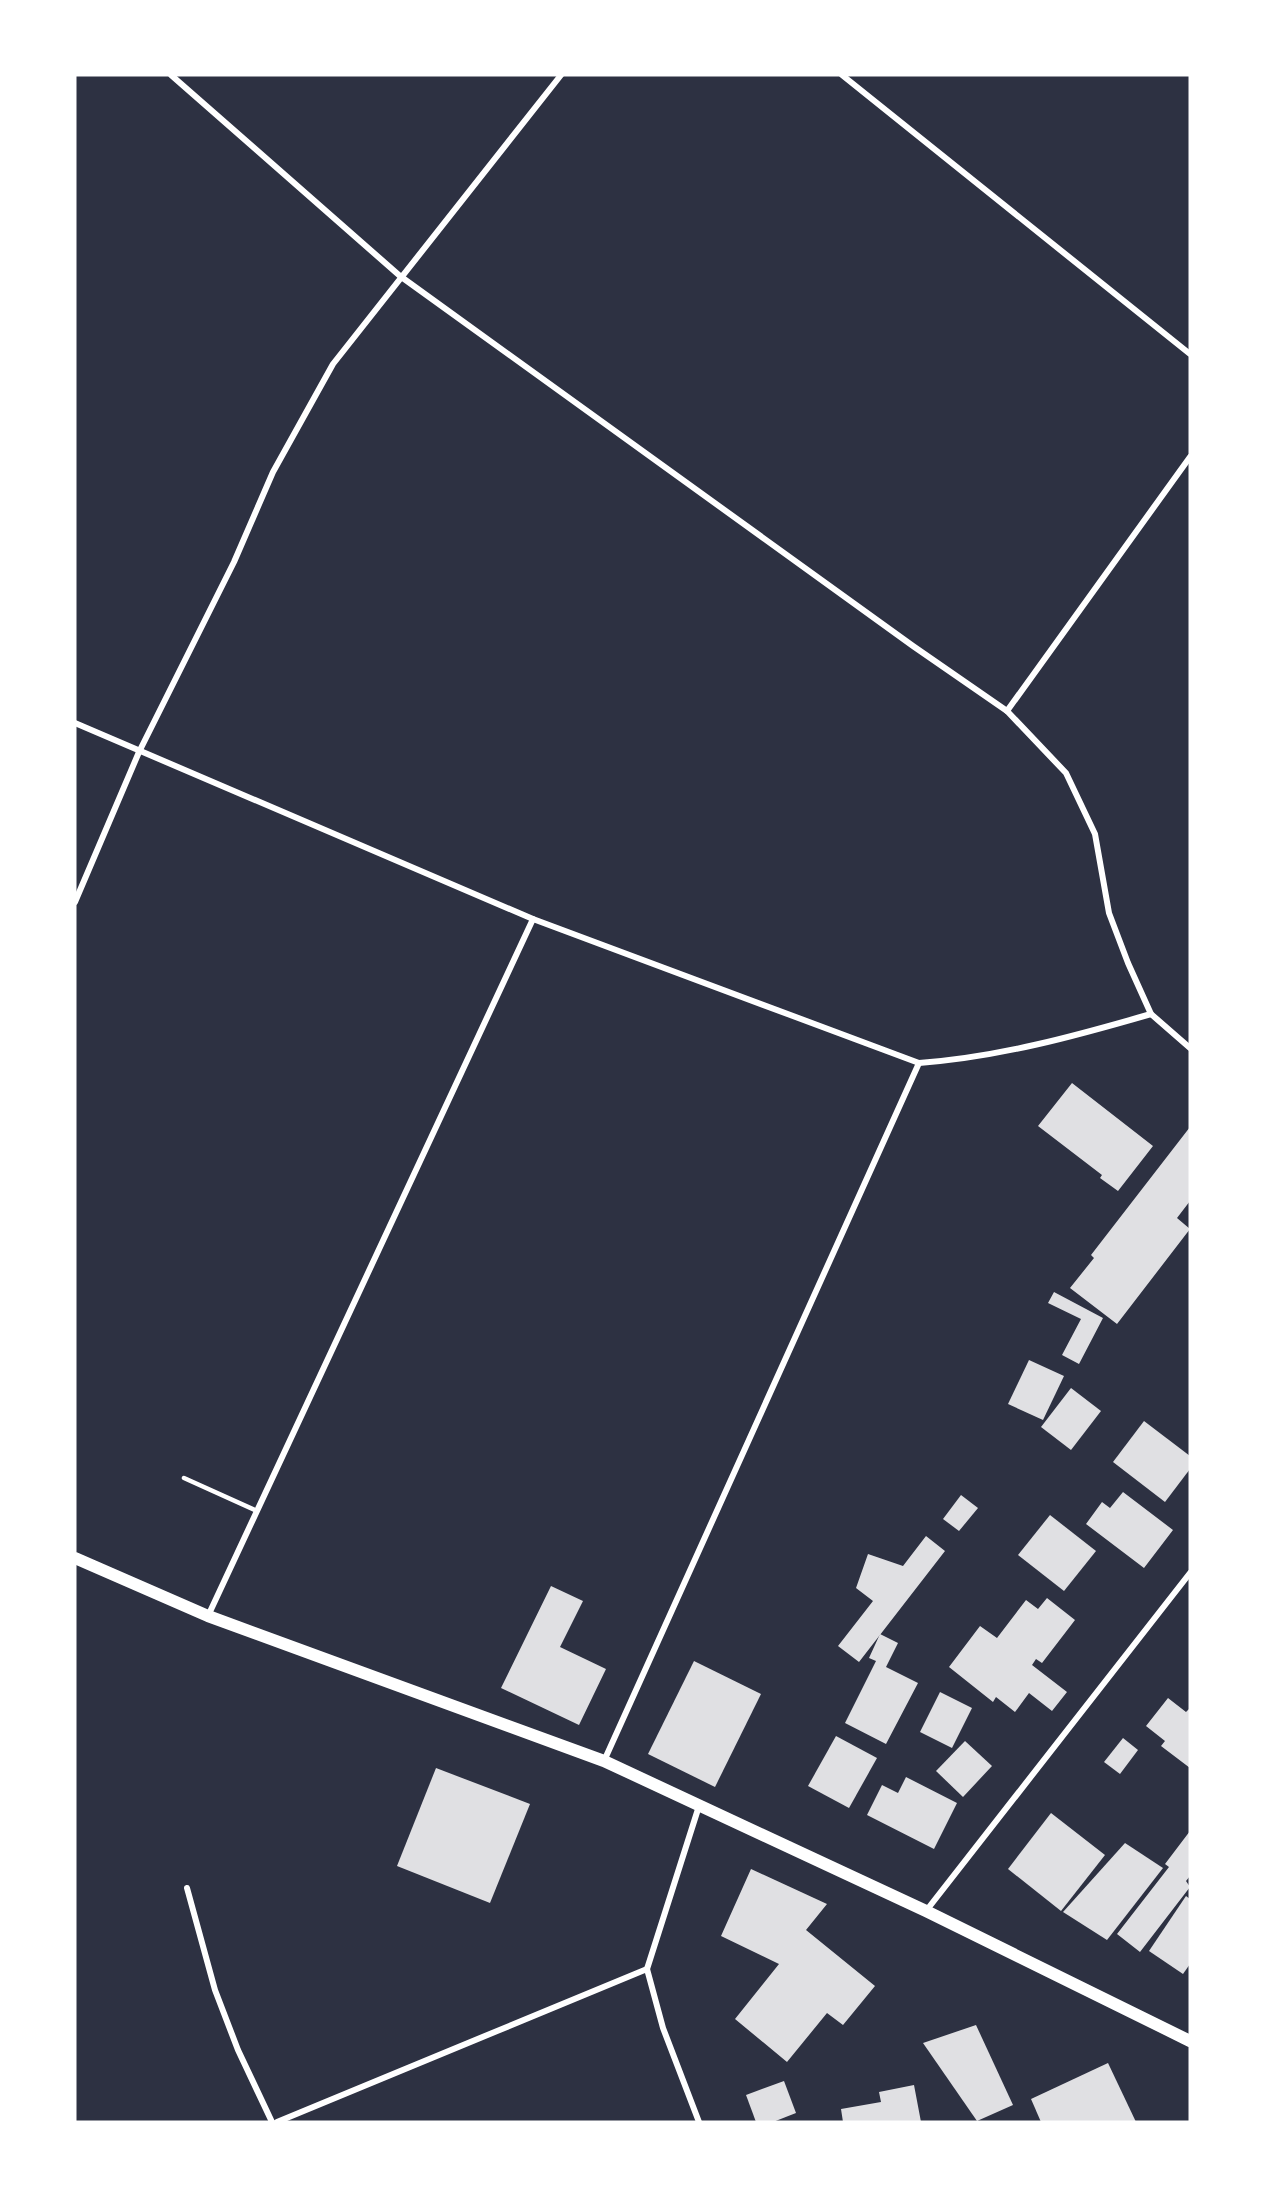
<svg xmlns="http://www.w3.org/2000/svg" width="1265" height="2197" viewBox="0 0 1265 2197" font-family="Helvetica,sans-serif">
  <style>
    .building { fill: #e0e0e3 }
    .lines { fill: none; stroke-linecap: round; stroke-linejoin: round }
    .service { stroke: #fff; stroke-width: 4.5 }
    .minor { stroke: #fff; stroke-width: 6 }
    .secondary { stroke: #fff; stroke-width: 12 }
  </style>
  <rect width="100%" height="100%" fill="#2d3142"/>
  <g class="building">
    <polygon points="1072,1083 1153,1146 1118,1191 1100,1178 1102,1175 1038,1126"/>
    <polygon points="1190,1127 1190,1201 1177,1218 1190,1229 1117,1324 1070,1288 1094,1258 1091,1255"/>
    <polygon points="1054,1292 1103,1318 1079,1364 1062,1355 1081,1319 1048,1303"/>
    <polygon points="1029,1360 1064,1376 1043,1420 1008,1404"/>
    <polygon points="1071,1388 1101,1411 1071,1450 1041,1427"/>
    <polygon points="1144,1421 1190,1456 1190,1469 1165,1502 1113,1462"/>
    <polygon points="1123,1492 1173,1530 1144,1568 1086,1524 1102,1502 1110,1508"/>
    <polygon points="961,1495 978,1508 959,1531 943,1519"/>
    <polygon points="1050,1515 1096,1551 1064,1591 1018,1555"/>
    <polygon points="926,1536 945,1551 859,1662 838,1646 873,1601 856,1588 868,1554 903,1566"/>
    <polygon points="551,1586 583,1601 560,1647 606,1669 579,1725 501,1688"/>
    <polygon points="1047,1598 1075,1620 1042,1663 1036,1659 1032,1665 1067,1692 1052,1711 1029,1693 1015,1712 996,1697 993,1702 949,1667 980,1626 997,1638 1026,1600 1038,1609"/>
    <polygon points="880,1634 898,1643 886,1667 918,1683 886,1744 845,1723 876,1661 869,1658"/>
    <polygon points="694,1661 761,1694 715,1787 648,1754"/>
    <polygon points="940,1692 972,1708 952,1748 920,1732"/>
    <polygon points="1168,1698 1186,1712 1190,1708 1190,1768 1161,1746 1165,1741 1146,1726"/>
    <polygon points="836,1736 877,1758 849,1808 808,1786"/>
    <polygon points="1123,1738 1138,1750 1120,1774 1104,1762"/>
    <polygon points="965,1741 992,1766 963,1797 936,1771"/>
    <polygon points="436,1768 530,1804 490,1903 397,1866"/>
    <polygon points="906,1777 957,1803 934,1849 867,1815 882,1785 898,1793"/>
    <polygon points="1051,1813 1105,1855 1061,1911 1008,1869"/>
    <polygon points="1190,1831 1190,1876 1186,1881 1190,1887 1140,1952 1117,1934 1169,1867 1165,1864"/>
    <polygon points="1125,1843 1163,1868 1107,1940 1063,1912"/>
    <polygon points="751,1869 827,1904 806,1930 875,1986 843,2025 827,2013 787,2062 735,2019 779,1964 721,1936"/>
    <polygon points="1186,1896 1190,1899 1190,1964 1183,1974 1149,1951"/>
    <polygon points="976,2025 1013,2105 977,2121 923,2043"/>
    <polygon points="1108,2063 1136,2122 1041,2122 1031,2099"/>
    <polygon points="784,2081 796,2113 773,2122 756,2122 746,2095"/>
    <polygon points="914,2085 921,2122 843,2122 841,2109 881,2102 879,2092"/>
  </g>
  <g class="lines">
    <polyline class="service" points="184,1478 257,1511"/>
    <g class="minor">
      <polyline points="171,75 400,276 913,646 1007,711 1066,773 1095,834 1109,913 1128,963 1151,1014 1190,1048"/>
      <polyline points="842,75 1190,354"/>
      <polyline points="1007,711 1190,457"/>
      <path d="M 75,723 L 533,919 L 919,1063 C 999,1057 1075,1036 1151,1014"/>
      <polyline points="75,902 139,752 234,562 273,472 333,364 561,75"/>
      <polyline points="208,1616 533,919"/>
      <polyline points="604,1761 919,1063"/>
      <polyline points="187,1888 215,1990 238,2050 272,2122"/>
      <polyline points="926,1911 1190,1573"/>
      <polyline points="277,2122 647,1969"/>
      <polyline points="699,2122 663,2028 647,1969 699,1806"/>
    </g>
    <polyline class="secondary" points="75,1558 208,1616 604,1761 926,1911 1190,2041"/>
  </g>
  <rect width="1265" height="2197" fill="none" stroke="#ffffff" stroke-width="153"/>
</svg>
